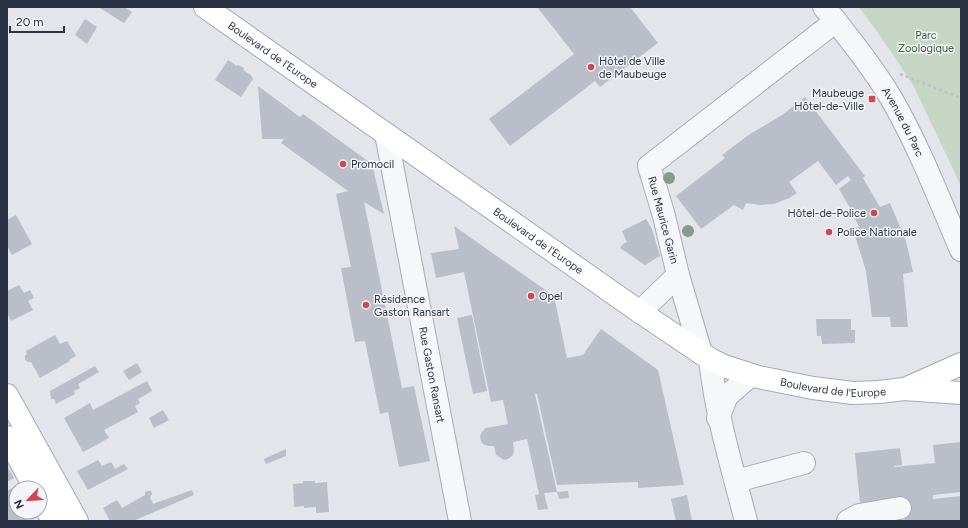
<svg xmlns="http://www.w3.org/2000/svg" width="968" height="528" viewBox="0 0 968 528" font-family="Figtree,sans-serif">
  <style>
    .green { fill: #c7d5c4 }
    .building { fill: #babec9 }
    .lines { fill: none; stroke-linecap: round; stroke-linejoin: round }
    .minor-casing { stroke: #a8acb6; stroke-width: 24 }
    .major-casing { stroke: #a2a9b7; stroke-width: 24 }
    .path { stroke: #bdc0c6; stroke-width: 2.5; stroke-dasharray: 3 3; stroke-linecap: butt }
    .minor { stroke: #f6f7f9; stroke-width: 22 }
    .major { stroke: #fff; stroke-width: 22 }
    .tree { fill: #879c88 }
    .poi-dot { fill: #d04752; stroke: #f3f5f8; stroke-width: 1.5 }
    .labels { text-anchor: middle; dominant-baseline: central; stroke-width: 3; stroke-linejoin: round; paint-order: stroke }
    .park-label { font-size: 11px; fill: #3c6037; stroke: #f3f5f8 }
    .street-label { font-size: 11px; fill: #2a3244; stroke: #f3f5f8 }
    .poi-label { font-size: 11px; fill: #2a3244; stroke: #f3f5f8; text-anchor: start }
  </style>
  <rect width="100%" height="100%" fill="#e3e5eb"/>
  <polygon class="green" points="859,7 961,7 961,186 913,85 890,50"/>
  <g class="building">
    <polygon points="98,7 124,7 132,12 124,23"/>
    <polygon points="537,7 630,7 658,43 600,87 595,81 510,146 489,119 574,54"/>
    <polygon points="85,19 97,27 87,44 75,35"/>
    <polygon points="228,60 237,66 238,65 244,68 243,70 251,75 253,79 241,97 215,80"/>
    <polygon points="258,86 300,117 303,114 372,164 384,214 364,202 402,388 414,386 430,461 399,467 388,412 380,414 365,341 355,342 341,268 351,267 336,194 348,191 281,143 284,139 262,139"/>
    <polygon points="805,97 865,176 863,178 880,207 890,203 906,241 913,272 903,274 908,327 891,327 890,317 872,317 866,271 853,229 859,227 851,210 839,189 851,180 848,176 836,185 818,161 789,182 797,193 789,198 774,204 760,205 746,203 743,210 734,205 701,229 676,196 725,158 722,155 750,134 782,115"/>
    <polygon points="16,215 32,244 12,255 7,246 7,220"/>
    <polygon points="646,219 652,229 660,256 645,265 620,248 623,244 627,242 622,231"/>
    <polygon points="454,226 554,296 567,358 583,355 601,329 658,370 684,485 638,488 638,482 557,485 537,394 535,394 557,492 568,491 569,498 559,499 557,492 544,493 548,509 538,510 535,495 539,494 527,439 513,442 514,451 513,455 508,459 504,460 496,455 494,446 488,446 483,444 481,441 480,436 482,432 486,428 508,424 503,400 491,402 464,272 436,278 431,253 459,249"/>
    <polygon points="19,285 24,293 30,290 34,298 28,301 33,310 11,321 7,313 7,291"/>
    <polygon points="472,315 487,391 473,394 457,318"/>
    <polygon points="816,319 851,319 851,330 855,330 855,343 822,344 821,336 817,336"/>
    <polygon points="55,335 60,344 67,341 76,356 69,360 70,361 40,378 31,362 28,362 25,360 25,356 27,354 26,351"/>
    <polygon points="137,363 142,372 129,380 123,371"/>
    <polygon points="95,366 99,372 78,384 80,388 74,391 75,394 56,404 54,399 51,399 50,391"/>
    <polygon points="147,381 152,391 138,399 140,403 135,406 138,412 104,430 109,438 83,452 64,418 90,403 93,410"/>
    <polygon points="163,410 169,420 154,428 149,418"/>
    <polygon points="961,442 961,492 933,495 933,499 961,496 961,521 905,521 903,503 897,500 860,503 855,453 900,448 902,465 894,466 894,467 935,463 933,445"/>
    <polygon points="286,449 286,456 266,464 264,459"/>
    <polygon points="98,460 102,466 111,462 115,469 124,464 128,469 88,490 77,471"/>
    <polygon points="8,468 14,478 7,482 7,469"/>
    <polygon points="303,481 315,481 315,483 327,482 329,512 316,513 316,507 304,508 304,506 294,507 293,484 303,483"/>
    <polygon points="12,488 16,495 16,512 26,512 29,518 23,521 7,521 7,491"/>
    <polygon points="192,490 194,495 133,521 110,521 103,508 117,500 122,508 145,495 145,492 148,491 151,491 152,494 150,497 153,504"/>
    <polygon points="687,495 692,521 676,521 671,499"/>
  </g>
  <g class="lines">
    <g class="minor-casing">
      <g id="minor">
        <path id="s1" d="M 824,7 C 848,36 872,66 891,98 C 919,146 939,199 961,250"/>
        <path id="s2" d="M 386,134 L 460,521"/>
        <polyline points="640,312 678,275"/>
        <polyline points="701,353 678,275 664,216 649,166 836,21"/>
        <path d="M 710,359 C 716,415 732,467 746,521"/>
        <polyline points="718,418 727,396 751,375"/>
        <polyline points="736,481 804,463"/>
        <polyline points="848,521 859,515 900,508"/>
      </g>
    </g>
    <g class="major-casing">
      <g id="major">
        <path id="s3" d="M 205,7 L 640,312 L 710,359 L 724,366 L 758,377 L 813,388 L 853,393 L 879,392 L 904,389 L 961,393"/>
        <polyline points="907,388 961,364"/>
        <polyline points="7,395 77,521"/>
        <polyline points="7,437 35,488"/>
        <polyline points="40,497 53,521"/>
      </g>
    </g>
    <polyline class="path" points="900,74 961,98"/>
    <use href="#minor" class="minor"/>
    <use href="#major" class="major"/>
  </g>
  <g class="tree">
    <circle cx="669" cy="178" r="6"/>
    <circle cx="688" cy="231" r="6"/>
  </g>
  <g class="poi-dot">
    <circle cx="591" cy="67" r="4"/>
    <rect x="868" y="95" width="8" height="8" rx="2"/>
    <circle cx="343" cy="164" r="4"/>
    <circle cx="874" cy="213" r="4"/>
    <circle cx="829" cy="232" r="4"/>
    <circle cx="531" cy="296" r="4"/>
    <circle cx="366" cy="305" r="4"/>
  </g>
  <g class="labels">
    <g class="park-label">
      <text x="926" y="35">Parc<tspan x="926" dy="13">Zoologique</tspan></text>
    </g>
    <g class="street-label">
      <text stroke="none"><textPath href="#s3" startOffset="83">Boulevard de l'Europe</textPath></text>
      <text stroke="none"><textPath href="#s1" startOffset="140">Avenue du Parc</textPath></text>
      <text transform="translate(663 220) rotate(75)">Rue Maurice Garin</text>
      <text stroke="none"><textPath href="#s3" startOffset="407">Boulevard de l'Europe</textPath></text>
      <text stroke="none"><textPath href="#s2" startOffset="245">Rue Gaston Ransart</textPath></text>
      <text stroke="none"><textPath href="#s3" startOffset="743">Boulevard de l'Europe</textPath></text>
    </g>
    <g class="poi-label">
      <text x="599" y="61">Hôtel de Ville<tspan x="599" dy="13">de Maubeuge</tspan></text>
      <text x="864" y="93" text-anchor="end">Maubeuge<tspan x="864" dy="13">Hôtel-de-Ville</tspan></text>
      <text x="351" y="164">Promocil</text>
      <text x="866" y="213" text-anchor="end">Hôtel-de-Police</text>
      <text x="837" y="232">Police Nationale</text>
      <text x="539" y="296">Opel</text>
      <text x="374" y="299">Résidence<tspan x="374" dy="13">Gaston Ransart</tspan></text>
    </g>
  </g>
  <rect width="968" height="528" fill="none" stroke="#2a3244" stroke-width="16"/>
  <g transform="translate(28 500) rotate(245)"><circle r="19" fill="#f3f5f8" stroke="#a3a7b0"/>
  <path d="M0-3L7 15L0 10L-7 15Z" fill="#d04752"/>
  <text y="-6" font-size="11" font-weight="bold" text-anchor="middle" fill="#2a3244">N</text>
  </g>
  <path d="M10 26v6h54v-6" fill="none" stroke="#2a3244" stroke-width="2"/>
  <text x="16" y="26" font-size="12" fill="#2a3244" stroke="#f3f5f8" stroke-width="3" paint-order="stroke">20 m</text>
</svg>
